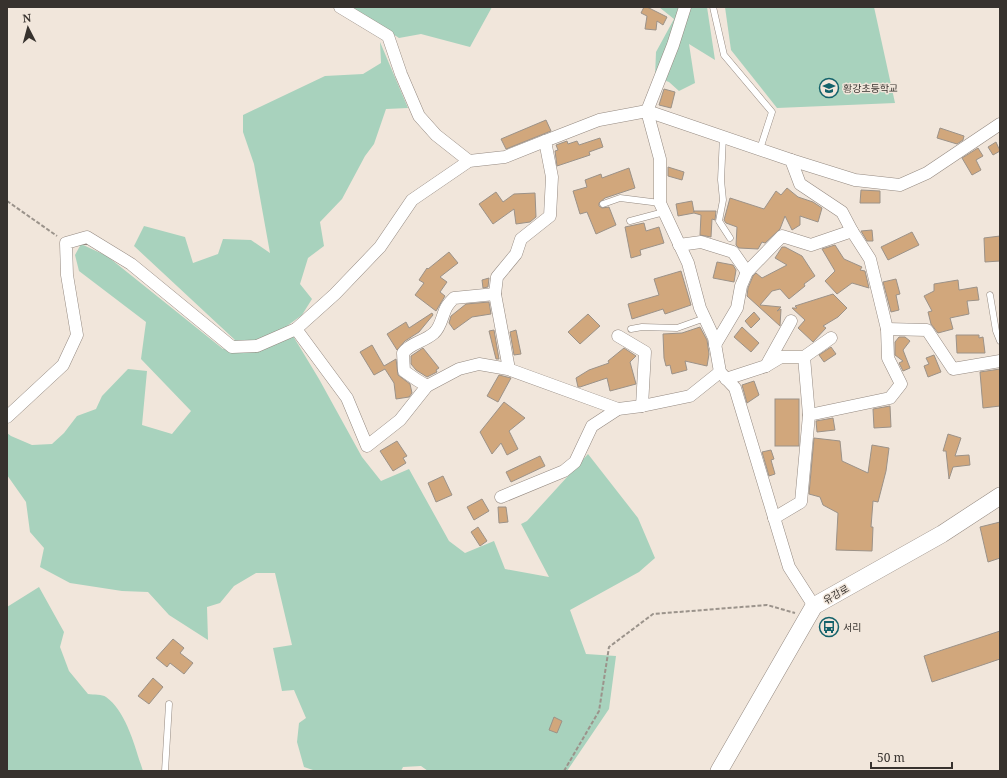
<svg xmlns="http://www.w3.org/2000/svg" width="1007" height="778" viewBox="0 0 1007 778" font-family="'Noto Serif','Noto Sans KR',serif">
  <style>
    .green { fill: #a8d2bd }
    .building { fill: #d1a77c; stroke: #9c9288 }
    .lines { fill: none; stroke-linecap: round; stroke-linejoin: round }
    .lane-casing { stroke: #948980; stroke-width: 7 }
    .street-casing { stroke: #948980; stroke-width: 13 }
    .secondary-casing { stroke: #948980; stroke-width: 18 }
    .path { stroke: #9b938b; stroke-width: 2; stroke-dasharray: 4 2; stroke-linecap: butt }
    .lane { stroke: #fff; stroke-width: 6 }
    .street { stroke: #fff; stroke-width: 12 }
    .secondary { stroke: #fff; stroke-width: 17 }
    .labels { text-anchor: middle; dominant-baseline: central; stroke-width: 3; stroke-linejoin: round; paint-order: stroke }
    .poi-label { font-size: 10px; fill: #37322e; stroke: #f1e6db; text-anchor: start }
    .street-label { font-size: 10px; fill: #37322e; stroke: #f1e6db }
  </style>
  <rect width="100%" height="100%" fill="#f1e6db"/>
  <g class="green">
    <polygon points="352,7 492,7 470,47 421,34 399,38"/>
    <polygon points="659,7 707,7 715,60 689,44 695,83 679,91 669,82 655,77 656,52 674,19"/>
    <polygon points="725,7 874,7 895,103 777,108 731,50"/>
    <polygon points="380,42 408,108 386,109 374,144 365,156 342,199 320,222 324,246 308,258 300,284 312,299 302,315 287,326 319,379 362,457 381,481 409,469 449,541 465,553 494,541 505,569 549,577 521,524 527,521 588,454 638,518 655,558 639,572 570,610 586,654 616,656 609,709 567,771 428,771 421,766 403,767 401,771 316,771 304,767 297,742 299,723 306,718 294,690 282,691 273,648 292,645 275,573 256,573 234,586 220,603 207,607 208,640 169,615 148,592 122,591 70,583 40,567 44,548 30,532 26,502 7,475 7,433 11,436 32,445 52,444 64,433 77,416 96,409 102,396 128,369 147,371 142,425 172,434 191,411 141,359 146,322 79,271 75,255 81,244 107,256 223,349 235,340 134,246 144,226 185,237 193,263 218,254 223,239 251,240 270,253 254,164 243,132 243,115 325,76 363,74 381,63"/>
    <path d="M 39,587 L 64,632 L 60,647 L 69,671 L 88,694 C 94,695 102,694 106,697 C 127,712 135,748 143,771 L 7,771 L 7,607 Z"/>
  </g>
  <g class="building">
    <polygon points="644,7 647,7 667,17 663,25 657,21 656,30 645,29 647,16 641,13"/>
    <polygon points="664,89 675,92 671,108 659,105"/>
    <polygon points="546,120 551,131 506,149 501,139"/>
    <polygon points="940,128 964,136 963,140 957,144 937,138"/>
    <polygon points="600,138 603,147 589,152 590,155 557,166 555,151 558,150 556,145 567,141 568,144 577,141 579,145"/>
    <polygon points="996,142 1000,151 993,155 988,147"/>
    <polygon points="978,148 983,156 976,160 981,170 972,175 962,158"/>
    <polygon points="668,167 684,172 682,180 668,176"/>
    <polygon points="629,168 635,188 605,198 599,203 599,206 602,208 609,207 616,225 596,234 587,212 580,214 573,191 587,187 585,180 601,174 602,178"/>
    <polygon points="787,188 798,197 813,202 822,208 818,222 800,216 800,225 792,230 785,216 780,229 765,243 762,242 758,249 739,248 736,245 737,227 726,223 724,220 730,198 764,209 776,191 781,195"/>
    <polygon points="861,190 880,191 880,203 860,203"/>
    <polygon points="496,192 503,202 514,194 535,193 536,217 530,222 516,224 514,209 493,224 479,204"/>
    <polygon points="692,201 694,212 694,211 716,211 715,220 712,219 711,237 700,235 701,215 694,213 678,216 676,204"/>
    <polygon points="644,223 646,231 659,227 664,243 640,250 641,255 631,258 625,227"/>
    <polygon points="872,230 873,241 867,241 861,231"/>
    <polygon points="912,232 919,245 888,260 881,247"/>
    <polygon points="1000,236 1000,261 985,262 984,238"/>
    <polygon points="835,245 844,259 862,267 860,270 865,271 869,288 852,283 837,294 825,281 835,271 822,249"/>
    <polygon points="782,247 785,247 802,256 815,276 804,284 805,286 789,299 780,289 772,291 760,305 781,307 777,311 781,309 780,326 747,296 748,288 753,276 756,273 762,278 787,265 775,258"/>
    <polygon points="449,252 458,263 440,277 447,282 440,292 445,296 436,311 415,295 424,283 419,280 427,268 428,269"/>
    <polygon points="717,262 733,265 736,270 734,282 713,278"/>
    <polygon points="681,271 691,305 665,314 663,309 632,319 628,304 659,295 654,279"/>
    <polygon points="489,278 488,287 483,288 482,280"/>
    <polygon points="896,279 900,294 896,295 899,310 891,312 883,282"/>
    <polygon points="958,280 959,290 977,287 979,300 967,301 969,314 950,318 953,329 938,333 931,324 928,312 932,311 924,296 934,291 934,284"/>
    <polygon points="833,294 847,308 838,317 823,326 826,328 813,342 798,328 805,320 792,308 797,308 795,306"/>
    <polygon points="489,302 491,314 472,317 454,330 449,323 451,316 466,304"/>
    <polygon points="754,312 760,319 751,328 745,321"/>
    <polygon points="432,313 433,315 419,332 405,341 397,350 387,334 406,322 409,328"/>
    <polygon points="588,314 600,326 580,344 568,332"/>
    <polygon points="700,327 707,340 709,354 707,366 685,361 687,370 672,374 670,365 666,366 664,358 663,334 682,333"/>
    <polygon points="742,327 759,343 751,352 734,337"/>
    <polygon points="494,330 499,359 496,359 489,331"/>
    <polygon points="516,330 521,354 514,355 510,332"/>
    <polygon points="956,335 979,335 979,338 983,337 985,353 957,353"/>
    <polygon points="899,337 905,337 910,341 903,350 910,368 903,371 899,363 903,361 895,355 895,342"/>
    <polygon points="372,345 384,366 396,359 398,375 410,384 412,393 409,397 396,399 394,383 385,369 374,375 360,352"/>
    <polygon points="831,347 836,354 824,362 819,355"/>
    <polygon points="423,348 439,368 436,370 437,372 427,377 416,370 411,364 411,356"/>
    <polygon points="624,348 636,356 630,362 636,384 610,391 607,378 580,387 578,387 576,378 589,370 609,363 608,361"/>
    <polygon points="934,355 941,372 928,377 924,366 929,364 926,358"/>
    <polygon points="1000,369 1000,406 983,408 980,372"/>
    <polygon points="499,375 511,378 498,402 487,396"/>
    <polygon points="754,381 759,395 747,403 742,385"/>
    <rect x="775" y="399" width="24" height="47"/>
    <polygon points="504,402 525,418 509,431 518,449 507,455 501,443 492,454 480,432"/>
    <polygon points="890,406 891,427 874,428 873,409"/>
    <polygon points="833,418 835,430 817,432 816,421"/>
    <polygon points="948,434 961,438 955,456 969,455 970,465 953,467 949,479 946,451 943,451"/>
    <polygon points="814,438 840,441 842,461 868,473 872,445 889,448 886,471 878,502 873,501 871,527 873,527 872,551 836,550 838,513 823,505 820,497 809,494"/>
    <polygon points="397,441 407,456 403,458 406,463 393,471 380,451"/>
    <polygon points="771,450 774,459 771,460 775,474 769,476 762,452"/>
    <polygon points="540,456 545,466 511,482 506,472"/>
    <polygon points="443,476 452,495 436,502 428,483"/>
    <polygon points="482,499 489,511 474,520 467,507"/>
    <polygon points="498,507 506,507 508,522 499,523"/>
    <polygon points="1000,522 1000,558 988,562 980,527"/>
    <polygon points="478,527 487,541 480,546 471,532"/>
    <polygon points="1000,631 1000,659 932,682 924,656"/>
    <polygon points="173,639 184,648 180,653 193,663 184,674 170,663 167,667 156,658"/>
    <polygon points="153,678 163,687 149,704 138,696"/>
    <polygon points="554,717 562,721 557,733 549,730"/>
  </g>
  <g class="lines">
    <g class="lane-casing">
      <g id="lane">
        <polyline points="713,7 724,55 772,112 760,149"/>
        <polyline points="723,136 721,180 723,200 719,221 730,238"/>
        <polyline points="603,204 620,198 660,203"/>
        <polyline points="630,221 664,212"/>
        <polyline points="990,295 996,331 1000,341"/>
        <polyline points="631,329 642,327 677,328 705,318"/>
        <polyline points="165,771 169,704"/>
      </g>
    </g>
    <g class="street-casing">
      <g id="street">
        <polyline points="340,7 388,36 401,74 419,116 436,135 469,161"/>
        <polyline points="685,7 673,45 647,111 660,159 660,203 688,263 700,308 714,338 720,372 735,388 789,567 814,606"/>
        <polyline points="791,160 855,180 900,185 927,173 1000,124"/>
        <polyline points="679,245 701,242 733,252 747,272"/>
        <path d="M 495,294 L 454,298 C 451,301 448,304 446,308 C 442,316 441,327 434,333 C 424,342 410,343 403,353 L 404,371 L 417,380 L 427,386 L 459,369 L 479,364 L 508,369 L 618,409"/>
        <polyline points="887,329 927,330 953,369 1000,361"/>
        <polyline points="618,336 645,352 642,406"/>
        <polyline points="715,345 737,308 741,286 747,272 782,236 811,245 852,231"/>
        <polyline points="804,357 809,415"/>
        <polyline points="766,366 781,357 804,357 831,338"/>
        <polyline points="509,369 495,294 497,277 516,254 521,239 550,216 552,177 545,141 599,120 647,111 791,160 800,184 842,212 852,231 870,259 887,329 888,358 901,384 890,398 809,415 801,502 774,518"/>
        <polyline points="726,379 766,366 791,321"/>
        <polyline points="427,386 400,420 367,446 347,398 296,329 335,294 380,247 412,200 469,161 505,157 545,141"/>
        <polyline points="7,417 63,365 77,335 67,275 66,243 87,237 131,264 232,347 257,346 296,329"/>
        <polyline points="501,497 564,471 575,462 592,426 618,409 642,406 690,396 720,372"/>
      </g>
    </g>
    <g class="secondary-casing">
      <polyline id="secondary" points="719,771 814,606 942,534 1000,496"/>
    </g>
    <g class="path">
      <polyline points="7,201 57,236"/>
      <polyline points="564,771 599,711 609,647 653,614 767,605 795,613"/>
    </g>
    <use href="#lane" class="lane"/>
    <use href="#street" class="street"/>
    <use href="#secondary" class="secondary"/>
  </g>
  <defs>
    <g id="school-ring" transform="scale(1)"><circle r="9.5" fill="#f1e6db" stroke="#14626b" stroke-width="1.5"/><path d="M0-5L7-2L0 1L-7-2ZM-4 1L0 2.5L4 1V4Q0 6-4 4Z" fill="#14626b"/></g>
    <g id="bus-ring" transform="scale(1)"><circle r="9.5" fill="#f1e6db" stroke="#14626b" stroke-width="1.5"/><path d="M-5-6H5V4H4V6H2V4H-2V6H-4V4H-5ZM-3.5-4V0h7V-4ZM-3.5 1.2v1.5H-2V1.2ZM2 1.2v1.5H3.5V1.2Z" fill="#14626b"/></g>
  </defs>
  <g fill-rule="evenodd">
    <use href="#school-ring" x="829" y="88"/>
    <use href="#bus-ring" x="829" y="627"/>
  </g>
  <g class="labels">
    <g class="poi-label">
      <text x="843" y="88">황강초등학교</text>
      <text x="843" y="627">서리</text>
    </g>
    <g class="street-label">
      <text transform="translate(836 594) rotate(-30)">유강로</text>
    </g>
  </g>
  <rect width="1007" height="778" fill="none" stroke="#37322e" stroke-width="16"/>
  <g transform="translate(28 28) rotate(354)" stroke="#f1e6db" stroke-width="3" paint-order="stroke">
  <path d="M0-3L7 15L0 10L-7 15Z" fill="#37322e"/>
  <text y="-6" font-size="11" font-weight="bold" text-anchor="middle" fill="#37322e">N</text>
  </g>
  <path d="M871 762v6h81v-6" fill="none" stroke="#37322e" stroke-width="2"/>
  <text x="877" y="762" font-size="12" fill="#37322e" stroke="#f1e6db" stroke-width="3" paint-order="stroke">50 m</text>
</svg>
